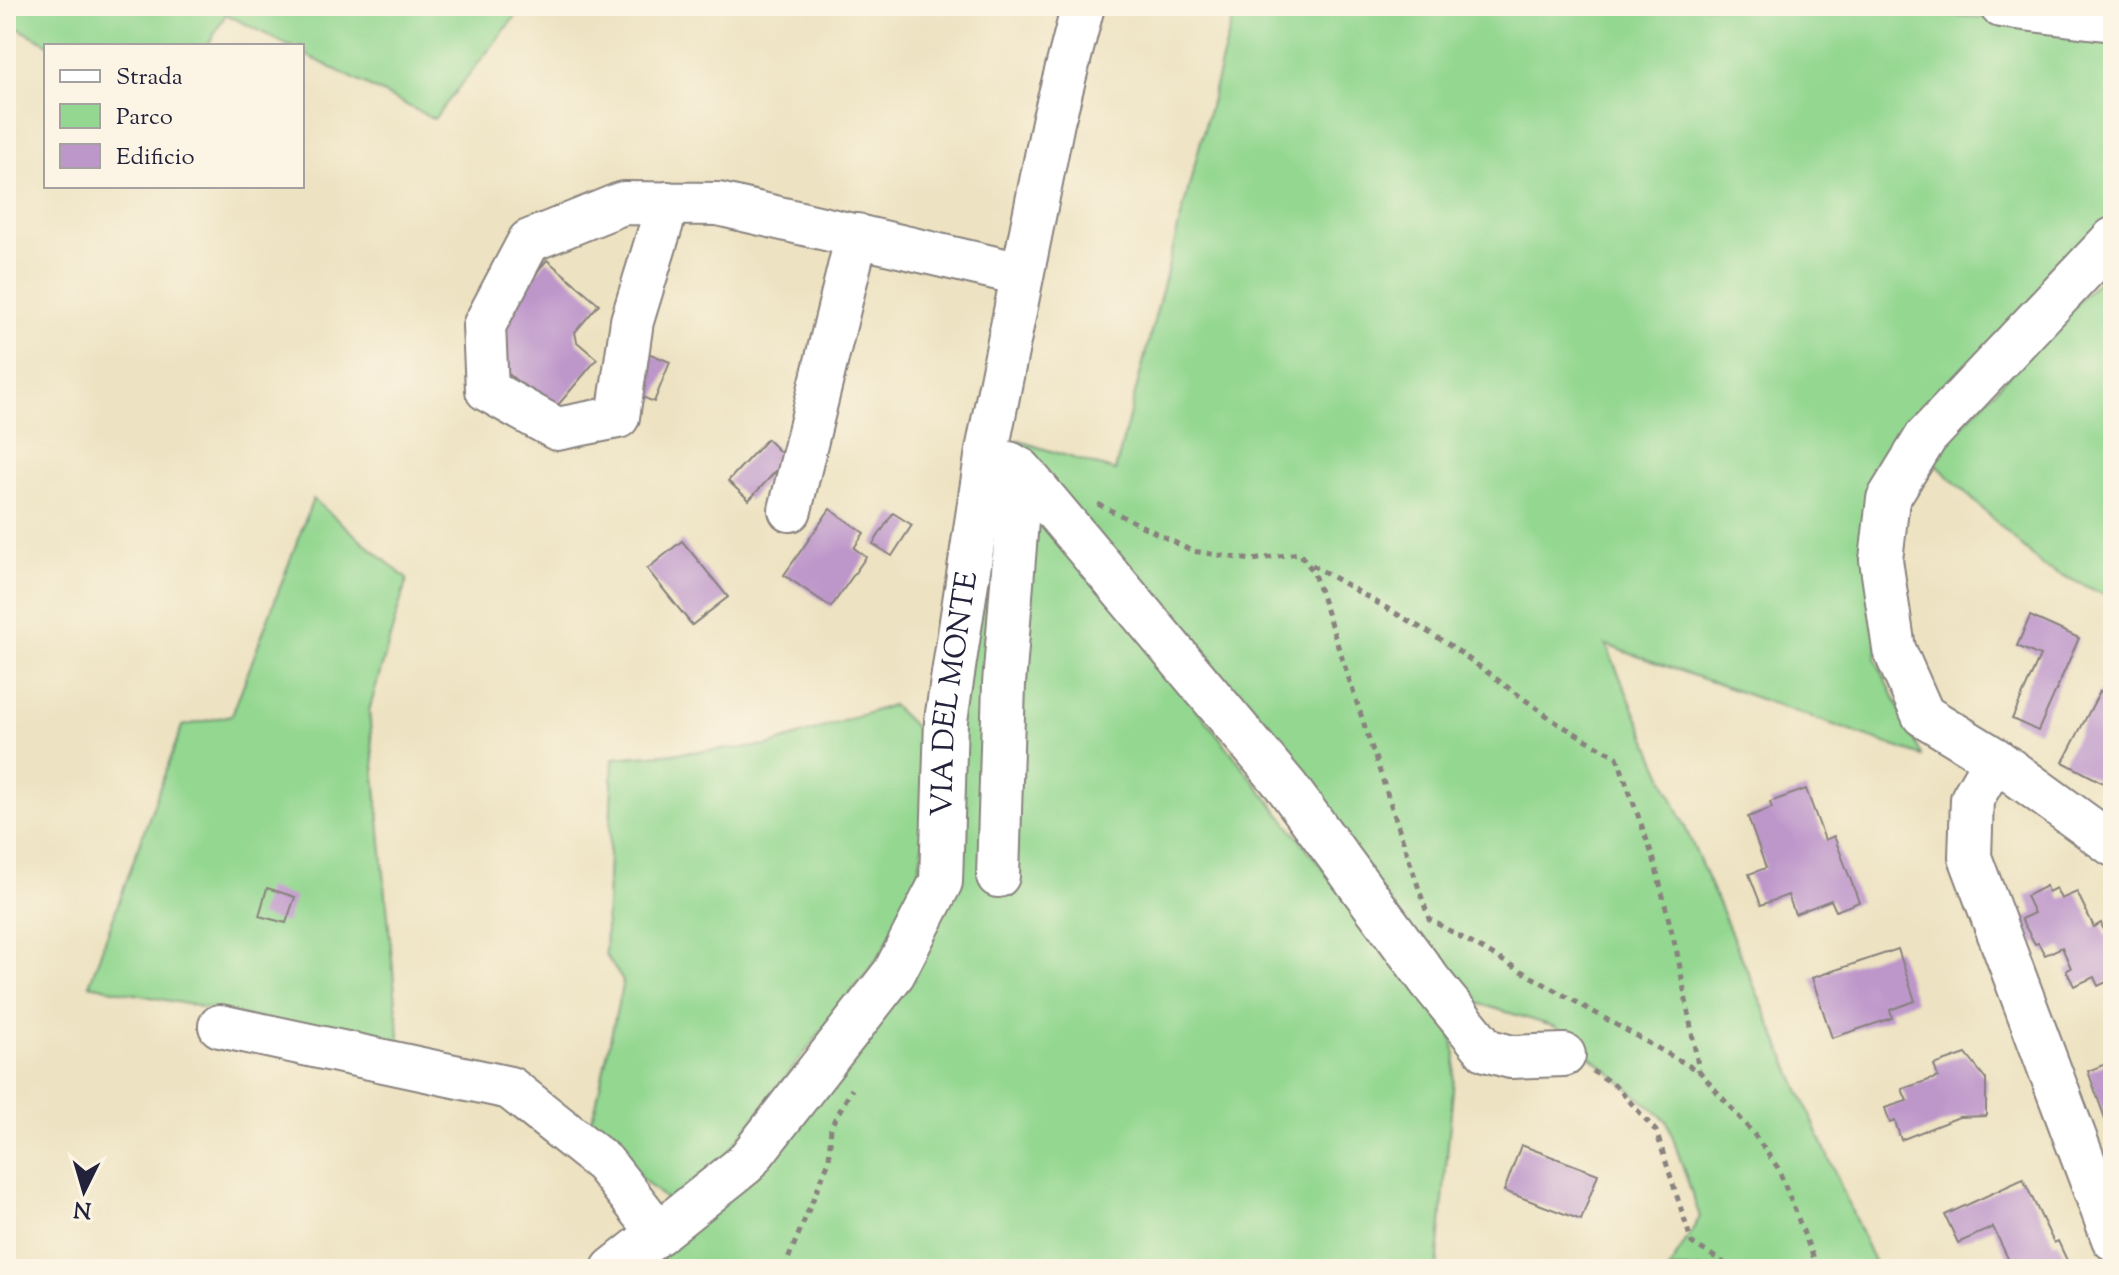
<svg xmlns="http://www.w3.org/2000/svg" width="2119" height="1275" viewBox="0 0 2119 1275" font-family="'Sorts Mill Goudy',serif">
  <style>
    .green { fill: #93d790; stroke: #5a7c66; stroke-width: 2 }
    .building { fill: #bd96ca }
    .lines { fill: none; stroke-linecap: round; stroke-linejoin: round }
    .minor-casing { stroke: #88827e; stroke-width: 46 }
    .path { stroke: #88827e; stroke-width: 5; stroke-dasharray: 6 6; stroke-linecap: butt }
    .minor { stroke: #fff; stroke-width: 42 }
    .labels { text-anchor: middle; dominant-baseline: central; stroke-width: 6; stroke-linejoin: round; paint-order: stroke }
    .street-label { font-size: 30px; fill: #22223b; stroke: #fcf5e5 }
  </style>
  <rect width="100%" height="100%" fill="#fcf5e5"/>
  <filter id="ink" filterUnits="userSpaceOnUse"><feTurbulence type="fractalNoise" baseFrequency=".0125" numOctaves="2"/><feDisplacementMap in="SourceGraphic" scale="16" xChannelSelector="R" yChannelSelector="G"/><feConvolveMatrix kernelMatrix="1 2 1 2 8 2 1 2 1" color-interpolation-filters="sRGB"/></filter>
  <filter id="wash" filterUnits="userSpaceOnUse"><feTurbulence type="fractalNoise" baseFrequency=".006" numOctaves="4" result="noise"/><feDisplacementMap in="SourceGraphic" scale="32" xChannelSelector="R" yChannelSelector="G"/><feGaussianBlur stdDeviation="1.8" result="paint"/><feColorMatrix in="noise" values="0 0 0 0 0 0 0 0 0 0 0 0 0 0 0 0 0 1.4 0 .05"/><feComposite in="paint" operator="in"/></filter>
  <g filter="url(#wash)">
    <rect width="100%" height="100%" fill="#ede2c1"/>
    <g class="green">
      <polygon points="6,6 588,6 590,16 522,8 434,119 302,53 302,46 289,46 226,14 207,46 52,46 6,22"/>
      <polygon points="1236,6 1830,6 1986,18 2113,36 2113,219 1903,447 1876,659 1922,756 1606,645 1877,1269 1669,1269 1700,1217 1667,1121 1556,1027 1470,1001 1019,441 1115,471"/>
      <polygon points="2113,265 2113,599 2044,567 1930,459"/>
      <polygon points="1002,474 1031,498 1450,1030 1456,1055 1437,1269 621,1269 911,977"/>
      <polygon points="313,499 407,579 369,711 400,1046 89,985 182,726 232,715"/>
      <polygon points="892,705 928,740 932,797 916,886 880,955 726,1155 668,1201 586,1132 596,1105 623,981 605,954 613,758 768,746"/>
    </g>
    <g id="blocks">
      <g class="building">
        <polygon points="547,260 599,304 575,332 577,342 597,359 553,411 499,366 498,318"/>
        <polygon points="648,353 670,362 654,402 633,393"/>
        <polygon points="767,439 787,459 749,500 728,481"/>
        <polygon points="830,509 864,533 854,548 866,557 831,607 784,575"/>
        <polygon points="893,513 912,525 892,556 873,544"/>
        <polygon points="682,541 728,597 692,625 647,569"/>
        <polygon points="2030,616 2079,638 2038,731 2012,719 2040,656 2017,646"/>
        <polygon points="2100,691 2113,698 2113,788 2063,762"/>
        <polygon points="1806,789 1825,840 1834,836 1859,902 1836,911 1831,900 1795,914 1788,895 1761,905 1749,874 1766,868 1748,817 1772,808 1770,802"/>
        <polygon points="2046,886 2048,892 2056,888 2061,899 2077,892 2094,927 2101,923 2106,936 2113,933 2113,979 2098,986 2094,977 2074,986 2066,970 2071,968 2062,947 2045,955 2038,943 2035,944 2021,919 2034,913 2026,896"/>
        <polygon points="267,888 295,897 286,923 259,916"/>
        <polygon points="1898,949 1915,1001 1890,1010 1892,1018 1832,1038 1812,978"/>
        <polygon points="1966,1054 1986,1079 1986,1116 1959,1117 1901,1140 1895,1121 1890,1123 1885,1108 1907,1101 1902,1089 1938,1077 1934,1065"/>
        <polygon points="2113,1061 2113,1121 2107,1124 2088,1071"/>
        <polygon points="1521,1145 1598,1174 1581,1220 1504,1191"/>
        <polygon points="2023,1179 2054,1243 2058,1241 2071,1269 2013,1269 1993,1227 1958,1243 1945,1215"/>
      </g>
    </g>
  </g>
  <g filter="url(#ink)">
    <use href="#blocks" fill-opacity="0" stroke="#88827e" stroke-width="2"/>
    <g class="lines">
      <g class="minor-casing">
        <g id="minor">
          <polyline points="2001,6 2113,20"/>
          <polyline points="668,203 632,321 618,417 557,429 487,390 484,326 529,241 623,203 718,204 1021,274"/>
          <polyline points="2113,239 1926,437 1888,499 1881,560 1894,649 1923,715 1995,759 2113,845"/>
          <polyline points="1021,470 1287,787 1430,981 1486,1050 1511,1057 1564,1055"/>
          <polyline points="790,510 857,235"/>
          <polyline points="1995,759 1972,799 1970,857 2113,1239"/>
          <polyline points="998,876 1004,684 1021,470 1009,463"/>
          <polyline points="220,1026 510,1088 604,1163 659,1233"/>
          <path id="s1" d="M 613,1269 L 745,1164 L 894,973 L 941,882 L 946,720 L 987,451 L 1053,122 L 1083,6"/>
        </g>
      </g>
      <g class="path">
        <polyline points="1098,504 1192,551 1252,560 1299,553 1313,571 1429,919 1700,1072 1753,1133 1778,1168 1818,1269"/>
        <polyline points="1312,565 1447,643 1557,723 1617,757 1654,860 1678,957 1699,1071"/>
        <polyline points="1592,1071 1615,1085 1656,1131 1692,1243 1734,1269"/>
        <polyline points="784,1269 829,1161 831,1126 852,1089"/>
      </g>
      <use href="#minor" class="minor"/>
    </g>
  </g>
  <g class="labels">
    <g class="street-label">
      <text stroke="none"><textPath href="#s1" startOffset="702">VIA DEL MONTE</textPath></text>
    </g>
  </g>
  <rect width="2119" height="1275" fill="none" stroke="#fcf5e5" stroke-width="32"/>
  <rect x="44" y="44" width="260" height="144" fill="#fcf5e5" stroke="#a5a1a1" stroke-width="2"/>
  <rect x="60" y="70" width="40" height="12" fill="#ffffff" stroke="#a5a1a1" stroke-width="2"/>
  <text x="116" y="84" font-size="24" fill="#22223b">Strada</text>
  <rect x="60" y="104" width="40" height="24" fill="#93d790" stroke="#a5a1a1" stroke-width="2"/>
  <text x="116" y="124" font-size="24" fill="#22223b">Parco</text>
  <rect x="60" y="144" width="40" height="24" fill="#bd96ca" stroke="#a5a1a1" stroke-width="2"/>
  <text x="116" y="164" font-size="24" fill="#22223b">Edificio</text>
  <g transform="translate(84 1191) rotate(185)" stroke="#fcf5e5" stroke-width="6" paint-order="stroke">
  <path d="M0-6L14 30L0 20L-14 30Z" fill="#22223b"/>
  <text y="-12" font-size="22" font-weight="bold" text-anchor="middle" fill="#22223b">N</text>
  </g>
</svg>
